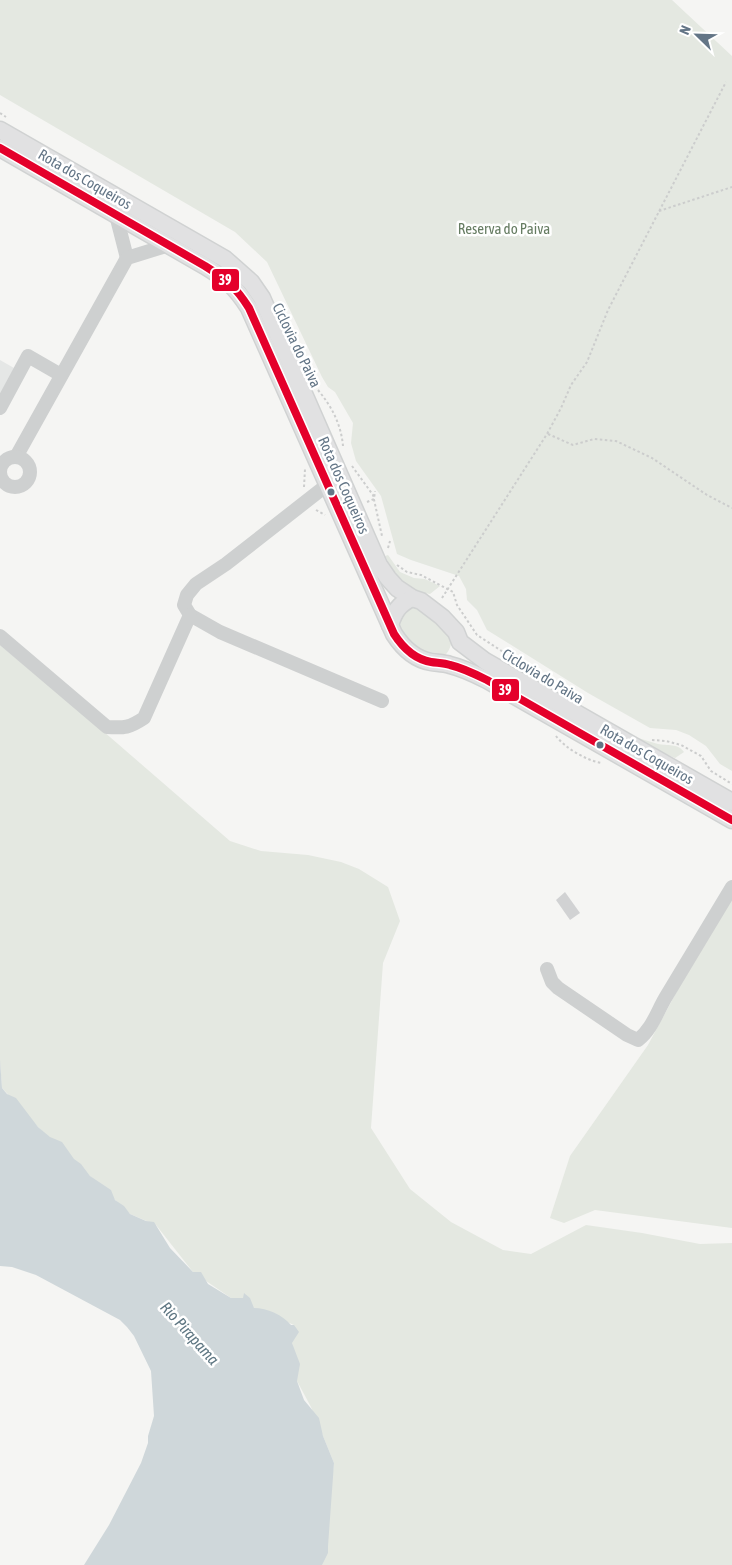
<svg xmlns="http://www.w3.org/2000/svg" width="732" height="1565" viewBox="0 0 732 1565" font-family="'Asap Condensed',sans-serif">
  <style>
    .built { fill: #e5e7e6 }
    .green { fill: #e4e8e1 }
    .water { fill: #cfd7da }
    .building { fill: #d1d2d3 }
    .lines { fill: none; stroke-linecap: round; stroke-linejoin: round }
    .major-casing { stroke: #d0d2d2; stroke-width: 19 }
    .path { stroke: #cccdcd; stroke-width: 2; stroke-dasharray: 2.5 2.5; stroke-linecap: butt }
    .minor { stroke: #ced0d0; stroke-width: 14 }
    .major { stroke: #e1e1e2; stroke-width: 16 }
    .bus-1-casing { stroke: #fff; stroke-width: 11 }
    .bus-1 { stroke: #e4002b; stroke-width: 8 }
    .bus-dot { fill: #637586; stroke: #fff; stroke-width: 2 }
    .labels { text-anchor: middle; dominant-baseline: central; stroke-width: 5; stroke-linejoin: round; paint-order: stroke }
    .street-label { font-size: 15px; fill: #637586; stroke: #fff }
    .park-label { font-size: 15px; fill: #667c62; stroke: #fff }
    .water-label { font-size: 16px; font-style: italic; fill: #5f7783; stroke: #fff }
    .line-badge { stroke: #fff; stroke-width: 2 }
    .badge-label { font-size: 14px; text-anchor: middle; font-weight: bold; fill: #fff }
  </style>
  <rect width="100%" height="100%" fill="#f5f5f3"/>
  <polygon class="built" points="0,360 14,368 0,394"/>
  <g class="green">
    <polygon points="0,0 672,0 732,56 732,771 720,764 706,746 689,735 676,730 650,728 588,693 487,630 477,610 467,600 466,589 459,576 411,560 397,554 381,496 356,461 351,443 353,423 335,392 328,387 322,377 267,262 235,232 0,95"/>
    <path d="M 388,555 L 400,572 L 414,578 L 425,579 L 440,586 L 430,594 C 407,590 396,576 385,556 Z"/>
    <path d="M 411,604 L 452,634 C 452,649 446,663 429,656 C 419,653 410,644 402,638 L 397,619 Z"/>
    <polygon points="0,645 103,731 230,841 261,851 308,855 341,862 359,869 388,887 400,921 383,963 371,1128 410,1189 451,1222 503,1250 531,1254 586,1225 642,1233 700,1244 732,1243 732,1565 322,1565 334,1463 311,1407 297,1381 292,1343 294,1325 231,1298 193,1272 156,1225 130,1214 38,1127 2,1088 0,1062"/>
    <path d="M 638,738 C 645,740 651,742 658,744 C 667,746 678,743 684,752 L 675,758 L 659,751 Z"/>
    <polygon points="732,889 732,1228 595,1210 564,1223 550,1218 570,1156 648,1045"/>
  </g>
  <path class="water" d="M 0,1060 L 2,1088 L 7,1094 L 16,1098 L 38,1127 L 50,1137 L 62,1142 L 74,1159 L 81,1164 L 90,1176 L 111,1190 L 115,1200 L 124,1206 L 130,1214 L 146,1221 L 154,1222 L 170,1248 L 193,1272 L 201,1272 L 208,1284 L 231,1298 L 243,1298 L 244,1293 L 250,1298 L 254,1308 C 267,1308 283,1315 291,1325 L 294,1325 L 299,1332 L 292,1343 L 300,1364 L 297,1381 L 304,1400 L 319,1418 L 323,1436 L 334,1463 L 328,1546 L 328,1553 L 322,1565 L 84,1565 L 109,1525 L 141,1463 L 148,1443 L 148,1436 L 154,1416 L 151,1371 L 134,1336 L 127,1327 L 120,1320 L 36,1275 L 12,1267 L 0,1266 Z"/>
  <polygon class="building" points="565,892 580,913 570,920 556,900"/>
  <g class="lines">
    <g class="major-casing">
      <g id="major">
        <polyline points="0,130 225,259 251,282 262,298 379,565 388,578 397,588 412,598 421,601 442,617 456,632 460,642 485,661 732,802"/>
        <path d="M 0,148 L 205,266 C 226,279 235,286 249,308 L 394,634 C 403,648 414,659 431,662 C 437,663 444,663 450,665 C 463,668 475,674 487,680 L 732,820"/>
        <path d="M 390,625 C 394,612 399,604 412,598"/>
      </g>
    </g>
    <g class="path">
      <polyline points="0,113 6,117"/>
      <polyline points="659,211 732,187"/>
      <path d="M 318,390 C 332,407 341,424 343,446"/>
      <polyline points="548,434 573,445 594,439 616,441 652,458 707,495 732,508"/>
      <polyline points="352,466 373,495 382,536"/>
      <polyline points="304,487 305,469"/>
      <polyline points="367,502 374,499 375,491"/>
      <polyline points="316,510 325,515"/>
      <polyline points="388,548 390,541"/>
      <polyline points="397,565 407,572 421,575 453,592 457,605 477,635 531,670"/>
      <polyline points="442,598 547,434 561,408 571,385 587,362 608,310 726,82"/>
      <path d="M 556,736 C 565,748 587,761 602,763"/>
      <polyline points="652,740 666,741 681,745 701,756 711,771 732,784"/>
    </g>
    <g class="minor">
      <polyline points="116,215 127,258"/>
      <polyline points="0,408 28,356 61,375"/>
      <polyline points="16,457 127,258 169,245"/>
      <circle cx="15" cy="472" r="15"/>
      <polyline points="327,485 226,564 196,584 187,595 184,605 190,615 220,632 382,701"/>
      <path d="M 0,636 L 107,727 C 125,728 129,728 144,718 L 190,615"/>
      <path d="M 547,969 L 552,982 L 558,988 L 627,1035 L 638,1040 C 653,1028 657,1011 667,995 C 689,959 710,923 732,887"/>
    </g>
    <use href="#major" class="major"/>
    <g class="bus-1-casing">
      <path id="bus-1" d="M 0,148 L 205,266 C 226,279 235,286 249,308 L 394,634 C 403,648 414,659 431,662 C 437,663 444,663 450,665 C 463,668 475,674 487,680 L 732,820"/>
    </g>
    <use href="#bus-1" class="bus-1"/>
  </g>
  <g class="bus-dot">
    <circle cx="331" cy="492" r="4.5"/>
    <circle cx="600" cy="745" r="4.5"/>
  </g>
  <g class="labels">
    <g class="street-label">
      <text transform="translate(85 179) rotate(30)">Rota dos Coqueiros</text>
      <text transform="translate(297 345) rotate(64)">Ciclovia do Paiva</text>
      <text transform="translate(344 485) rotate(66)">Rota dos Coqueiros</text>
      <text transform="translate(543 676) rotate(31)">Ciclovia do Paiva</text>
      <text transform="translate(647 754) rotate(30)">Rota dos Coqueiros</text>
    </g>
    <g class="park-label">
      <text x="504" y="228">Reserva do Paiva</text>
    </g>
    <g class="water-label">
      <text transform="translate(190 1333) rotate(48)">Rio Pirapama</text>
    </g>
  </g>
  <g class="line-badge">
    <rect x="211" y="268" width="29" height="24" rx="5" fill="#e4002b"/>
    <rect x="491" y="678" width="29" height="24" rx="5" fill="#e4002b"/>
  </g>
  <g class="badge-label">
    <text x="225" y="285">39</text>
    <text x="505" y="695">39</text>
  </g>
  <g transform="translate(697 35) rotate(293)" stroke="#ffffff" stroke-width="4" paint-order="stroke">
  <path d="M0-4L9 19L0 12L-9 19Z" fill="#637586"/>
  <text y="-8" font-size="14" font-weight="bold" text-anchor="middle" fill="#637586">N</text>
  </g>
</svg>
